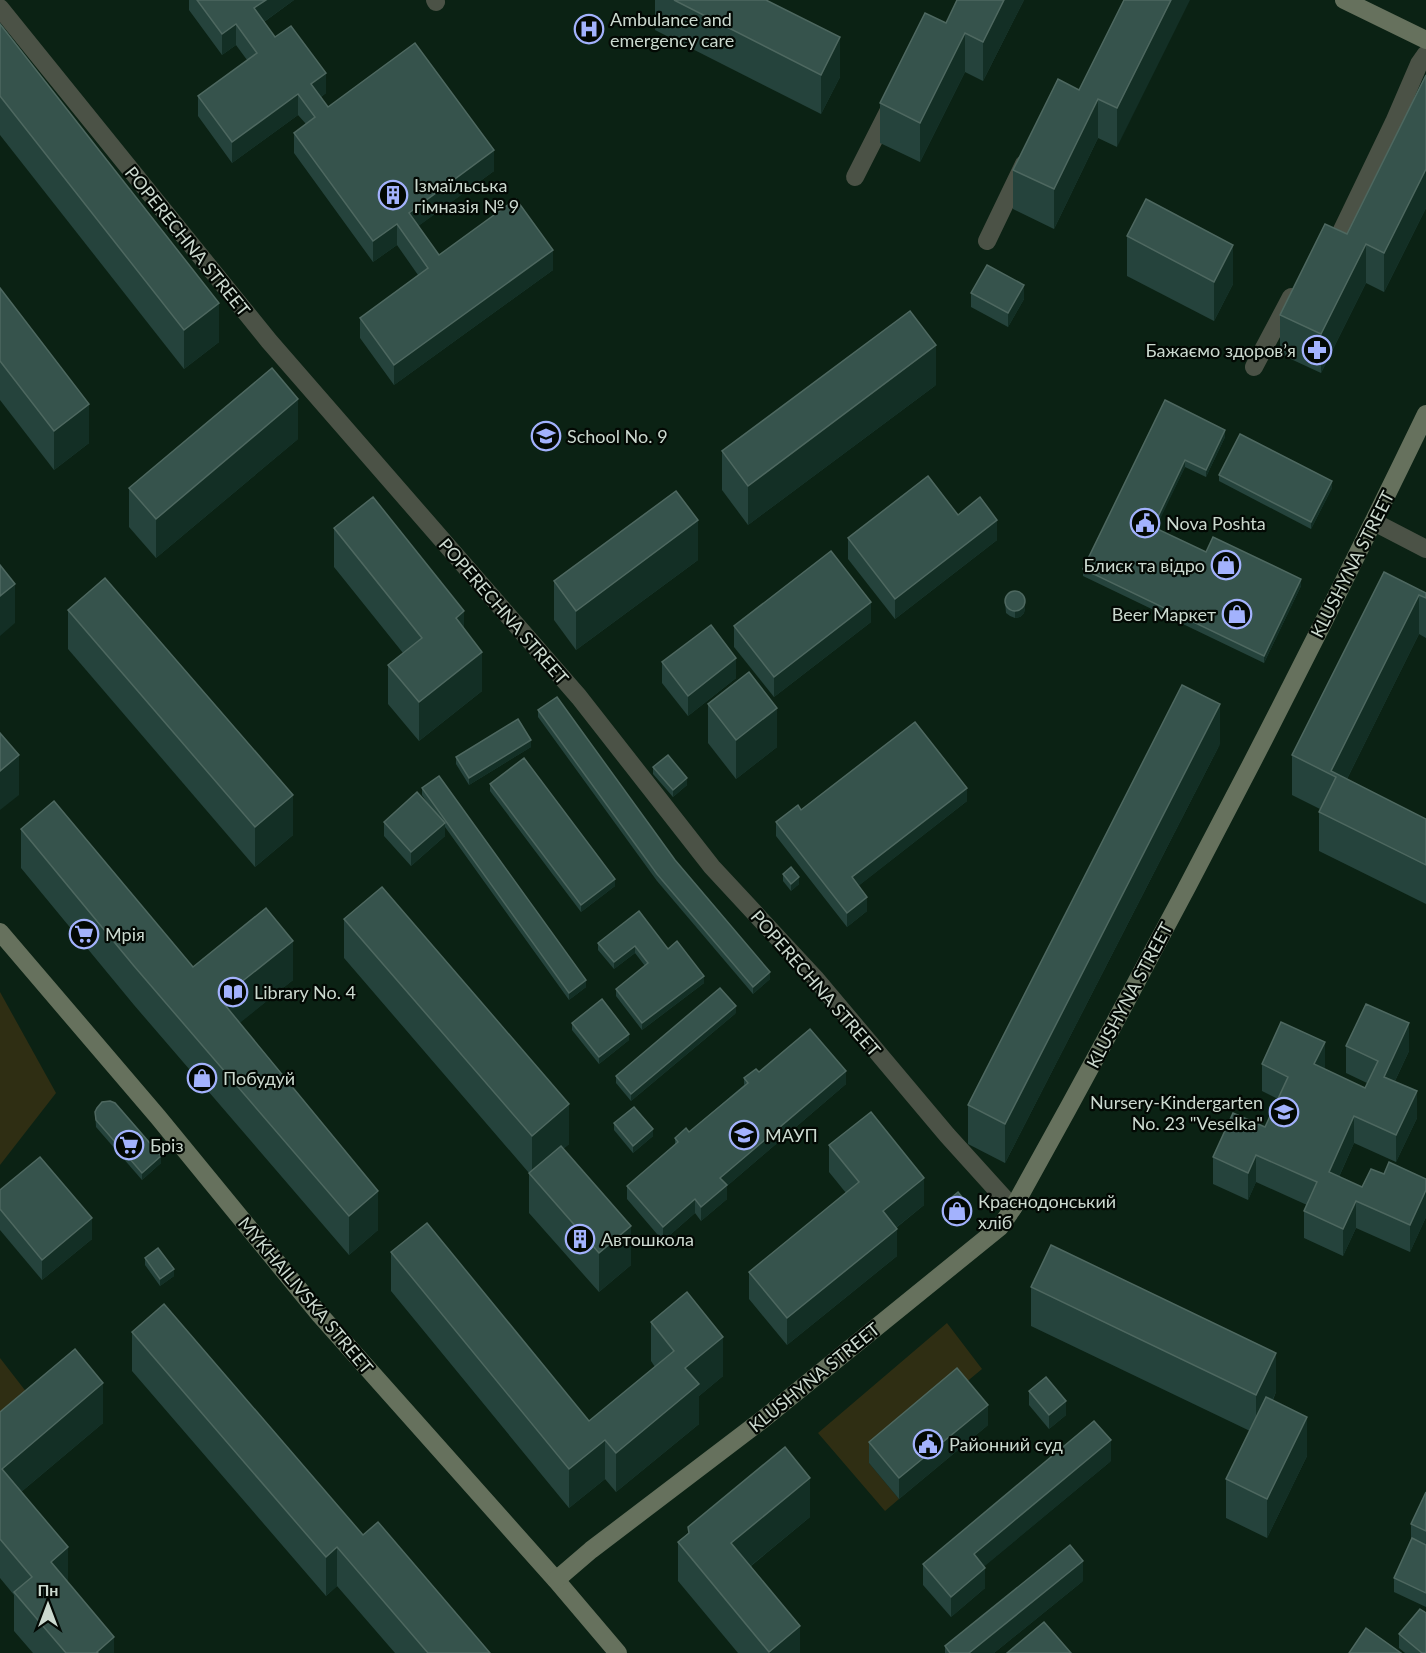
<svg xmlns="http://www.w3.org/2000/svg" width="1426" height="1653" viewBox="0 0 1426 1653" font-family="Lato,sans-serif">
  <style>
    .green { fill: #2f2e13 }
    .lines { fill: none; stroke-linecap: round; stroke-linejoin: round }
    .street { stroke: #4b5246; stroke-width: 18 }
    .secondary { stroke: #66715d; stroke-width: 18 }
    .wall { fill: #25433c }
    .shaded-wall { fill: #132f25 }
    .building { fill: #36534c; stroke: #4e6860; stroke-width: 1.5 }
    .labels { text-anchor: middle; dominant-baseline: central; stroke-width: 4.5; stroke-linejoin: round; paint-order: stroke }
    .poi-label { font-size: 18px; fill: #cbd9cf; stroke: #030904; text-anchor: start }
    .street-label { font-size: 18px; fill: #cbd9cf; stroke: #030904 }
  </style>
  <rect width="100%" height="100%" fill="#0b2214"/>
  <g class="green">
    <polygon points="0,992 56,1093 0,1165"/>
    <polygon points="947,1323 982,1369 869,1463 899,1499 885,1511 818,1433"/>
    <polygon points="0,1358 31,1398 0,1426"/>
  </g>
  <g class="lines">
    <g class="street">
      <polyline points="435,0 436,2"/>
      <polyline points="0,8 269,341 579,697 712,867 815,978 947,1135 1013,1208"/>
      <polyline points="855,177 891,106"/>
      <polyline points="987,241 1024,164"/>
      <polyline points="1330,250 1332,251 1394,122 1419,64 1426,54"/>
      <polyline points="1254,367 1291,297"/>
      <polyline points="1374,522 1426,549"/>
    </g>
    <g class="secondary">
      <polyline points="1344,0 1426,40"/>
      <polyline points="0,932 158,1117 320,1315 556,1580 618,1653"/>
      <path d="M 556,1580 L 591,1550 L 762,1420 L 1000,1227 L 1013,1208 C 1158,948 1296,683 1426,414"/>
    </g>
  </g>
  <g class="wall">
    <polygon points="189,0 294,0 264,22 275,37 326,93 321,97 328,107 494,171 418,226 439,255 553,270 394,385 360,338 360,318 418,275 397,245 373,262 294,153 294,133 306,124 298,115 232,163 198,116 198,96 247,60 236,45 222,55 189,10"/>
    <polygon points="655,0 766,0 840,77 821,114 655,30"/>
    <polygon points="1024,0 983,81 965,72 920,162 880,143 880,103 946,23"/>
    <polygon points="1124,0 1117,147 1098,138 1054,229 1013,209 1013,170 1079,90"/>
    <polygon points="0,24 219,342 184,369 0,135"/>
    <polygon points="1426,75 1426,208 1384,292 1366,283 1321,373 1280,354 1280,315 1347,234"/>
    <polygon points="1127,236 1233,284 1214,321 1127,276"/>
    <polygon points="0,288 89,443 54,470 0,400"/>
    <polygon points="971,293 1024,299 1008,327 971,307"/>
    <polygon points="936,385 748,525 722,490 722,451"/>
    <polygon points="1165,400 1225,437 1206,477 1185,467 1155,528 1206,552 1301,586 1264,663 1083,576 1083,569"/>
    <polygon points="298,439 156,558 129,527 129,488"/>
    <polygon points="1219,475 1332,488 1311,529 1219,481"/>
    <polygon points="958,515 997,540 895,619 848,559 848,538"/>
    <polygon points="334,528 464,629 482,691 419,741 388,704 388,665 403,653 334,567"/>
    <polygon points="698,560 576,650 554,620 554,581"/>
    <polygon points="1384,572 1426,593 1426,638 1419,634 1347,779 1426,819 1426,904 1319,851 1319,812 1320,809 1292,795 1292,755"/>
    <polygon points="1005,601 1025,608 1024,613 1020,617 1015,618 1010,616 1006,613"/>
    <polygon points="68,610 293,835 255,867 68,649"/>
    <polygon points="871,622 774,697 734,647 734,626"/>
    <polygon points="662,662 736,678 688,716 662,683"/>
    <polygon points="708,704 777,747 736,779 708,743"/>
    <polygon points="538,710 770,979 753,994 657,881 538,717"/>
    <polygon points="1220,744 1005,1163 968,1144 968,1105"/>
    <polygon points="531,747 469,785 456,764 456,757"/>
    <polygon points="653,767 687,785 673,797 653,774"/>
    <polygon points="490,784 615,886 581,912 490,791"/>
    <polygon points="422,788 586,987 569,1000 445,827 445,836 411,866 384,836 384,822 428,804 422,795"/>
    <polygon points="967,801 858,886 867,911 847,927 776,836 776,822 801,810"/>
    <polygon points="21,829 193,967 293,980 239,1023 378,1230 349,1255 134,1005 21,868"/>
    <polygon points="783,874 799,884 791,891 783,881"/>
    <polygon points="344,919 569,1144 563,1149 631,1265 599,1292 529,1213 529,1173 344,958"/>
    <polygon points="598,943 668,949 704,983 642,1030 616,996 616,989 645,966 635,953 614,969 598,950"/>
    <polygon points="736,1013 631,1101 616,1083 616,1076"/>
    <polygon points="572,1023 629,1040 599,1064 572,1030"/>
    <polygon points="1346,1046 1409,1051 1395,1081 1417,1118 1396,1162 1354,1143 1339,1177 1362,1187 1384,1174 1426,1179 1426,1217 1410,1252 1356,1228 1343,1256 1304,1238 1304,1211 1307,1205 1256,1182 1248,1200 1213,1184 1213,1157 1265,1127 1278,1099 1262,1091 1262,1064 1325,1069 1365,1088 1367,1083 1346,1073"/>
    <polygon points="759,1072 846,1084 727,1186 727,1199 701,1221 695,1213 663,1241 627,1199 627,1186 675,1145 675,1138 689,1132 744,1085 744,1078"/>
    <polygon points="95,1112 161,1163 142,1180 96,1127"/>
    <polygon points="614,1123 653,1136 633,1153 614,1130"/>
    <polygon points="829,1145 924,1205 896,1228 897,1256 787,1345 749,1299 749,1272 846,1193 829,1172"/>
    <polygon points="0,1190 92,1239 42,1280 0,1230"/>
    <polygon points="945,1203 968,1212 955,1223 945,1210"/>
    <polygon points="391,1252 589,1421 655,1367 651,1361 651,1322 723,1376 699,1396 699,1424 616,1492 605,1479 569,1508 391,1291"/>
    <polygon points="145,1258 174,1276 160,1286 145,1265"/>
    <polygon points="1031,1287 1276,1392 1273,1400 1307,1456 1267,1538 1226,1518 1226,1479 1250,1431 1031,1326"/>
    <polygon points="132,1332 363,1535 490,1653 395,1653 337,1586 326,1596 132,1371"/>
    <polygon points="1029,1391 1066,1415 1049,1429 1029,1405"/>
    <polygon points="0,1412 103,1423 21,1492 68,1582 114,1653 33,1653 14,1631 14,1595 0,1578"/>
    <polygon points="988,1425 899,1499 869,1463 869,1442"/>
    <polygon points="1111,1461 984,1566 985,1588 951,1617 923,1585 923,1564"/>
    <polygon points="1426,1492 1426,1607 1394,1592 1394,1578 1412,1539 1411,1538 1411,1524"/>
    <polygon points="810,1517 751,1566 800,1653 738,1653 678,1581 678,1542 688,1533 688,1527"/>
    <polygon points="1083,1581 994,1653 945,1653 945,1646"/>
    <polygon points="1399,1634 1426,1653 1405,1653 1399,1648"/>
  </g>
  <g class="shaded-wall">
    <polygon points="266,0 294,0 254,29 254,8"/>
    <polygon points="1004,0 1024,0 983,81 983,42"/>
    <polygon points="1171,0 1190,0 1117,147 1117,108"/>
    <polygon points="236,24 236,45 222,55 222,34"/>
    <polygon points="965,33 965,72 920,162 920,123"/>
    <polygon points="840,37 840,77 821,114 821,75"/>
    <polygon points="326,73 326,93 311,104 311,84"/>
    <polygon points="298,94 298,115 232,163 232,142"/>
    <polygon points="1098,99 1098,138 1054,229 1054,189"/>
    <polygon points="494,150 494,171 409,233 409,213"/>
    <polygon points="1426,169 1426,208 1384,292 1384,253"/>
    <polygon points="397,224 397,245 373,262 373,241"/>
    <polygon points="1366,244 1366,283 1321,373 1321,334"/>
    <polygon points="1233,245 1233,284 1214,321 1214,282"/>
    <polygon points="553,250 553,270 394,385 394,365"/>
    <polygon points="1024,285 1024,299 1008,327 1008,313"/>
    <polygon points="219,303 219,342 184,369 184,330"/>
    <polygon points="936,345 936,385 748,525 748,486"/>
    <polygon points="298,399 298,439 156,558 156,519"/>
    <polygon points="89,404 89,443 54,470 54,431"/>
    <polygon points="1225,430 1225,437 1206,477 1206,470"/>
    <polygon points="1185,460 1185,467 1153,534 1153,527"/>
    <polygon points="1332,481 1332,488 1311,529 1311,522"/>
    <polygon points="698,520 698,560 576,650 576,611"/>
    <polygon points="997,520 997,540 895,619 895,599"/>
    <polygon points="1301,579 1301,586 1264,663 1264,656"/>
    <polygon points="15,584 15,623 0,636 0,596"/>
    <polygon points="1419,595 1419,634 1336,801 1336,777 1331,771"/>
    <polygon points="1025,601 1025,608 1024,613 1020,617 1015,618 1015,611"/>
    <polygon points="871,602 871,622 774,697 774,677"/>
    <polygon points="464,611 464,651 456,618"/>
    <polygon points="482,652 482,691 419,741 419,702"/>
    <polygon points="736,658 736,678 688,716 688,696"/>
    <polygon points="1220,704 1220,744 1005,1163 1005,1124"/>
    <polygon points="777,708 777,747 736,779 736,740"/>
    <polygon points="531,740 531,747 469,785 469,778"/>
    <polygon points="19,755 19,795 0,810 0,771"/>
    <polygon points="687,778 687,785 673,797 673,790"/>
    <polygon points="967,788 967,801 852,891 852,877"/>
    <polygon points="293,795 293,835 255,867 255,827"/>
    <polygon points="445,823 445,836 411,866 411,852"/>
    <polygon points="799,877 799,884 791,891 791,884"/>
    <polygon points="615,879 615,886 581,912 581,905"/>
    <polygon points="867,897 867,911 847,927 847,913"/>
    <polygon points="293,941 293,980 220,1039 220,999"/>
    <polygon points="635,946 635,953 614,969 614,962"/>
    <polygon points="770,972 770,979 753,994 753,987"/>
    <polygon points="704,976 704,983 642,1030 642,1023"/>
    <polygon points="586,980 586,987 569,1000 569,993"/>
    <polygon points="736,1006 736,1013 631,1101 631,1094"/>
    <polygon points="1409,1023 1409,1051 1384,1104 1384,1077"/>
    <polygon points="629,1034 629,1040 599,1064 599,1057"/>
    <polygon points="1325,1042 1325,1069 1314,1064"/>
    <polygon points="846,1071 846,1084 727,1186 727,1199 701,1221 701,1207 720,1178"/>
    <polygon points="1417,1091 1417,1118 1396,1162 1396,1135"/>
    <polygon points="569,1104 569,1144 532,1176 532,1136"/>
    <polygon points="1354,1116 1354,1143 1329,1199 1329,1172"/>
    <polygon points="653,1129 653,1136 633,1153 633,1146"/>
    <polygon points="1256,1155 1256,1182 1248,1200 1248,1173"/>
    <polygon points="161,1156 161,1163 142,1180 142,1173"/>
    <polygon points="924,1178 924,1205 883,1238 883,1211"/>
    <polygon points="1426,1190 1426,1217 1410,1252 1410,1225"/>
    <polygon points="378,1191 378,1230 349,1255 349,1216"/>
    <polygon points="695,1199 695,1213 663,1241 663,1227"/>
    <polygon points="1356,1201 1356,1228 1343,1256 1343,1229"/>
    <polygon points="968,1205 968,1212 955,1223 955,1216"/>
    <polygon points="92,1218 92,1239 42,1280 42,1260"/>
    <polygon points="631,1226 631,1265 599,1292 599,1253"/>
    <polygon points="897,1229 897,1256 787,1345 787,1318"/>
    <polygon points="174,1269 174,1276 160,1286 160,1279"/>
    <polygon points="723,1337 723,1376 699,1396 699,1424 616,1492 616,1453 685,1368"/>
    <polygon points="1276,1353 1276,1392 1256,1434 1256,1395"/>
    <polygon points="103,1383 103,1423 2,1508 2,1469"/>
    <polygon points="1066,1401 1066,1415 1049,1429 1049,1415"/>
    <polygon points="988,1405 988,1425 899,1499 899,1478"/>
    <polygon points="1307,1417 1307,1456 1267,1538 1267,1499"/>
    <polygon points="605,1440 605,1479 569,1508 569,1469"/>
    <polygon points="1111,1440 1111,1461 974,1575 974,1554"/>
    <polygon points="810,1478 810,1517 731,1582 731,1543"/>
    <polygon points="68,1547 68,1586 51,1562"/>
    <polygon points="337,1547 337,1586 326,1596 326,1557"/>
    <polygon points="1083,1561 1083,1581 994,1653 969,1653"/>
    <polygon points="985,1568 985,1588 951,1617 951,1597"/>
    <polygon points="800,1626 800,1653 769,1653 769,1652"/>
    <polygon points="114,1637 114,1653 97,1653 97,1652"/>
  </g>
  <g class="building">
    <polygon points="197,0 266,0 254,8 275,37 291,26 326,73 311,84 328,107 415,43 494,150 409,213 439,255 516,199 553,250 394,365 360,318 428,268 397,224 373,241 294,133 315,117 298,94 232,142 198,96 257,53 236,24 222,34"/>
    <polygon points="674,0 766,0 840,37 821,75"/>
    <polygon points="957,0 1004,0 983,42 965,33 920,123 880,103 925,13 946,23"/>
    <polygon points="1124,0 1171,0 1117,108 1098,99 1054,189 1013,170 1058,79 1079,90"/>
    <polygon points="0,24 219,303 184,330 0,96"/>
    <polygon points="1426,75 1426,169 1384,253 1366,244 1321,334 1280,315 1325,224 1347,234"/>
    <polygon points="1146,199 1233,245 1214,282 1127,236"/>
    <polygon points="987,265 1024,285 1008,313 971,293"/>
    <polygon points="0,288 89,404 54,431 0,361"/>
    <polygon points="910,311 936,345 748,486 722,451"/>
    <polygon points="272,368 298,399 156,519 129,488"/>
    <polygon points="1165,400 1225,430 1206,470 1185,460 1153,527 1206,552 1213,537 1301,579 1264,656 1083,569"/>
    <polygon points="1240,434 1332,481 1311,522 1219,475"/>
    <polygon points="928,476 958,515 980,497 997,520 895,599 848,538"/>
    <polygon points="676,491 698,520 576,611 554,581"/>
    <polygon points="373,497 464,611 456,618 482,652 419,702 388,665 422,638 334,528"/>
    <polygon points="831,551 871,602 774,677 734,626"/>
    <polygon points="0,565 15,584 0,596"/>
    <polygon points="1384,572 1426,593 1426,598 1419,595 1331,771 1426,819 1426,865 1319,812 1336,777 1292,755"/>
    <polygon points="105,578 293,795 255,827 68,610"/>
    <circle cx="1015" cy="601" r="10"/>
    <polygon points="711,625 736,658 688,696 662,662"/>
    <polygon points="749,672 777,708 736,740 708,704"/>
    <polygon points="1182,685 1220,704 1005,1124 968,1105"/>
    <polygon points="557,697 675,860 770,972 753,987 657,874 538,710"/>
    <polygon points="518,719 531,740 469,778 456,757"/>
    <polygon points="915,722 967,788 852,877 867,897 847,913 776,822 798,805 801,810"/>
    <polygon points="0,733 19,755 0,771"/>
    <polygon points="668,755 687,778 673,790 653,767"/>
    <polygon points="524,758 615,879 581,905 490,784"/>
    <polygon points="439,776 586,980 569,993 422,788"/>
    <polygon points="417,792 445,823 411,852 384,822"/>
    <polygon points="54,801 193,967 266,908 293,941 220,999 378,1191 349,1216 134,966 21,829"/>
    <polygon points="791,867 799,877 791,884 783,874"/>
    <polygon points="382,887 569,1104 532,1136 344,919"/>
    <polygon points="639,911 668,949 677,941 704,976 642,1023 616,989 648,963 635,946 614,962 598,943"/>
    <polygon points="720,988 736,1006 631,1094 616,1076"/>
    <polygon points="602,999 629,1034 599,1057 572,1023"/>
    <polygon points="1366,1004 1409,1023 1384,1077 1417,1091 1396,1135 1354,1116 1329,1172 1362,1187 1371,1169 1384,1174 1389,1162 1426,1179 1426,1190 1410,1225 1356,1201 1343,1229 1304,1211 1317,1182 1256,1155 1248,1173 1213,1157 1233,1113 1265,1127 1288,1077 1262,1064 1281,1022 1325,1042 1314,1064 1365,1088 1378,1061 1346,1046"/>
    <polygon points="810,1029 846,1071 720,1178 727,1185 701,1207 695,1199 663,1227 627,1186 678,1142 675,1138 686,1128 689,1132 748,1083 744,1078 756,1069 759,1072"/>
    <polygon points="110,1101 115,1103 161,1156 142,1173 96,1120 95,1112 97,1108 102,1102"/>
    <polygon points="634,1107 653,1129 633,1146 614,1123"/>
    <polygon points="871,1112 924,1178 883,1211 897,1229 787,1318 749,1272 859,1182 829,1145"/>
    <polygon points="561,1146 631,1226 599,1253 529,1173"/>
    <polygon points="40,1157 92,1218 42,1260 0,1209 0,1190"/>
    <polygon points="958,1192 968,1205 955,1216 945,1203"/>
    <polygon points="427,1223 589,1421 674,1351 651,1322 687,1292 723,1337 685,1368 699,1384 616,1453 605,1440 569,1469 391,1252"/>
    <polygon points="1051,1245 1276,1353 1256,1395 1031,1287"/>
    <polygon points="158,1248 174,1269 160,1279 145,1258"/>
    <polygon points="164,1304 363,1535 378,1522 490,1653 428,1653 337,1547 326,1557 132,1332"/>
    <polygon points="75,1349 103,1383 2,1469 68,1547 51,1562 114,1637 97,1652 98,1653 66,1653 14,1592 32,1577 0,1539 0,1412"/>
    <polygon points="957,1368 988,1405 899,1478 869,1442"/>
    <polygon points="1046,1377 1066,1401 1049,1415 1029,1391"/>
    <polygon points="1266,1397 1307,1417 1267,1499 1226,1479"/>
    <polygon points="1094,1421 1111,1440 974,1554 985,1568 951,1597 923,1564"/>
    <polygon points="785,1447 810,1478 731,1543 800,1626 769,1652 678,1542 689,1533 688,1527"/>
    <polygon points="1426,1492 1426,1531 1411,1524"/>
    <polygon points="1412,1538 1426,1545 1426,1593 1394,1578"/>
    <polygon points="1070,1545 1083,1561 969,1653 950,1653 945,1646"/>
    <polygon points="1420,1609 1426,1613 1426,1653 1422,1653 1399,1634"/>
    <polygon points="1044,1622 1071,1653 1007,1653"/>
    <polygon points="1366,1628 1401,1653 1349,1653"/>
  </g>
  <defs>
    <g id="hospital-ring" transform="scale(1.5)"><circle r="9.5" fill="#030904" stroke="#a3b2fd" stroke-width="1.5"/><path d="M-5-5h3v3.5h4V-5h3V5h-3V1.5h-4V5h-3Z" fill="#a3b2fd"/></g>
    <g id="building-ring" transform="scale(1.5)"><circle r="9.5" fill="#030904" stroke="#a3b2fd" stroke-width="1.5"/><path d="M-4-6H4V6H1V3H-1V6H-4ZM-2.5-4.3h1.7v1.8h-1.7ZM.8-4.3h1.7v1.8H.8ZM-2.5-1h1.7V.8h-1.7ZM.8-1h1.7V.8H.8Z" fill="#a3b2fd"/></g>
    <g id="pharmacy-ring" transform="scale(1.5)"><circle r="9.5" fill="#030904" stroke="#a3b2fd" stroke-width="1.5"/><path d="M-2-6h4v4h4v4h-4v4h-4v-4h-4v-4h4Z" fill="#a3b2fd"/></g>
    <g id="school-ring" transform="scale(1.5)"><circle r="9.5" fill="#030904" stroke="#a3b2fd" stroke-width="1.5"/><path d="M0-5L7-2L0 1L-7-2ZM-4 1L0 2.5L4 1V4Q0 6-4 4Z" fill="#a3b2fd"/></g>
    <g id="civic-ring" transform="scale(1.5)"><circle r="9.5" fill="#030904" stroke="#a3b2fd" stroke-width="1.5"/><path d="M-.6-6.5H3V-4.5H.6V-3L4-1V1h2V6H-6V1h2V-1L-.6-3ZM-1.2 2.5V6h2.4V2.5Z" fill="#a3b2fd"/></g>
    <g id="shop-ring" transform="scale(1.5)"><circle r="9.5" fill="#030904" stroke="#a3b2fd" stroke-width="1.5"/><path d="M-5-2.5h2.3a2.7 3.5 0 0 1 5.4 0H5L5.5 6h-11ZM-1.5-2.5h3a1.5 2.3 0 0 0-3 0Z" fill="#a3b2fd"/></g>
    <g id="supermarket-ring" transform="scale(1.5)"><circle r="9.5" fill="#030904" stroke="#a3b2fd" stroke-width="1.5"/><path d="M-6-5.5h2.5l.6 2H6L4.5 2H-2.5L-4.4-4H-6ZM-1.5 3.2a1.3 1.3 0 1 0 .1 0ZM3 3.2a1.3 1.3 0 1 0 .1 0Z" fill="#a3b2fd"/></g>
    <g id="library-ring" transform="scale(1.5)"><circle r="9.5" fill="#030904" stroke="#a3b2fd" stroke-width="1.5"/><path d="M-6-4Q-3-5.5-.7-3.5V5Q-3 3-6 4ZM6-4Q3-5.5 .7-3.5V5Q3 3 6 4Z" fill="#a3b2fd"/></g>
    <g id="university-ring" transform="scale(1.5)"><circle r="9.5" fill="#030904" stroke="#a3b2fd" stroke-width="1.5"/><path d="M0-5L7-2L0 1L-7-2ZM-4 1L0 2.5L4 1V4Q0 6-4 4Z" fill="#a3b2fd"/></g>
  </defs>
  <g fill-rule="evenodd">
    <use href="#hospital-ring" x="589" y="29"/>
    <use href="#building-ring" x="393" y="195"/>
    <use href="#pharmacy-ring" x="1317" y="350"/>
    <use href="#school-ring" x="546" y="436"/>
    <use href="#civic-ring" x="1145" y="523"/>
    <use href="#shop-ring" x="1226" y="565"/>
    <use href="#shop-ring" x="1237" y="614"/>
    <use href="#supermarket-ring" x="84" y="934"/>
    <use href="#library-ring" x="233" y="992"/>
    <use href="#shop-ring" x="202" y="1078"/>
    <use href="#school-ring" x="1284" y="1112"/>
    <use href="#university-ring" x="744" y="1135"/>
    <use href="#supermarket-ring" x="129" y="1145"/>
    <use href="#shop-ring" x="957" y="1211"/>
    <use href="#building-ring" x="580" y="1239"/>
    <use href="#civic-ring" x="928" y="1444"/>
  </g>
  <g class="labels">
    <g class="poi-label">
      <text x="610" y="19">Ambulance and<tspan x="610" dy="21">emergency care</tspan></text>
      <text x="414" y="185">Ізмаїльська<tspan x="414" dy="21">гімназія № 9</tspan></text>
      <text x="1296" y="350" text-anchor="end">Бажаємо здоровʼя</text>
      <text x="567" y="436">School No. 9</text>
      <text x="1166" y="523">Nova Poshta</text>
      <text x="1205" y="565" text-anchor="end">Блиск та відро</text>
      <text x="1216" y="614" text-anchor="end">Beer Маркет</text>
      <text x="105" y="934">Мрія</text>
      <text x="254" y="992">Library No. 4</text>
      <text x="223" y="1078">Побудуй</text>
      <text x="1263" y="1102" text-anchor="end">Nursery-Kindergarten<tspan x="1263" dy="21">No. 23 "Veselka"</tspan></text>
      <text x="765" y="1135">МАУП</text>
      <text x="150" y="1145">Бріз</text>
      <text x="978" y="1201">Краснодонський<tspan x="978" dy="21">хліб</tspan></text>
      <text x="601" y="1239">Автошкола</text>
      <text x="949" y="1444">Районний суд</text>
    </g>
    <g class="street-label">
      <text transform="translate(188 241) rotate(51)">POPERECHNA STREET</text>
      <text transform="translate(1352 564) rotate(-63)">KLUSHYNA STREET</text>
      <text transform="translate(504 611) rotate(49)">POPERECHNA STREET</text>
      <text transform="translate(816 983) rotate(49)">POPERECHNA STREET</text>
      <text transform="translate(1129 995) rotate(-62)">KLUSHYNA STREET</text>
      <text transform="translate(306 1295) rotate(50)">MYKHAILIVSKA STREET</text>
      <text transform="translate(814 1377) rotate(-39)">KLUSHYNA STREET</text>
    </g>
  </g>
  <g transform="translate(48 1605)" stroke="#030904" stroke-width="4.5" paint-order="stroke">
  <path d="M0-4.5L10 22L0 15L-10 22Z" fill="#cbd9cf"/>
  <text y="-9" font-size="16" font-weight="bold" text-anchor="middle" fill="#cbd9cf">Пн</text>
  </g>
</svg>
